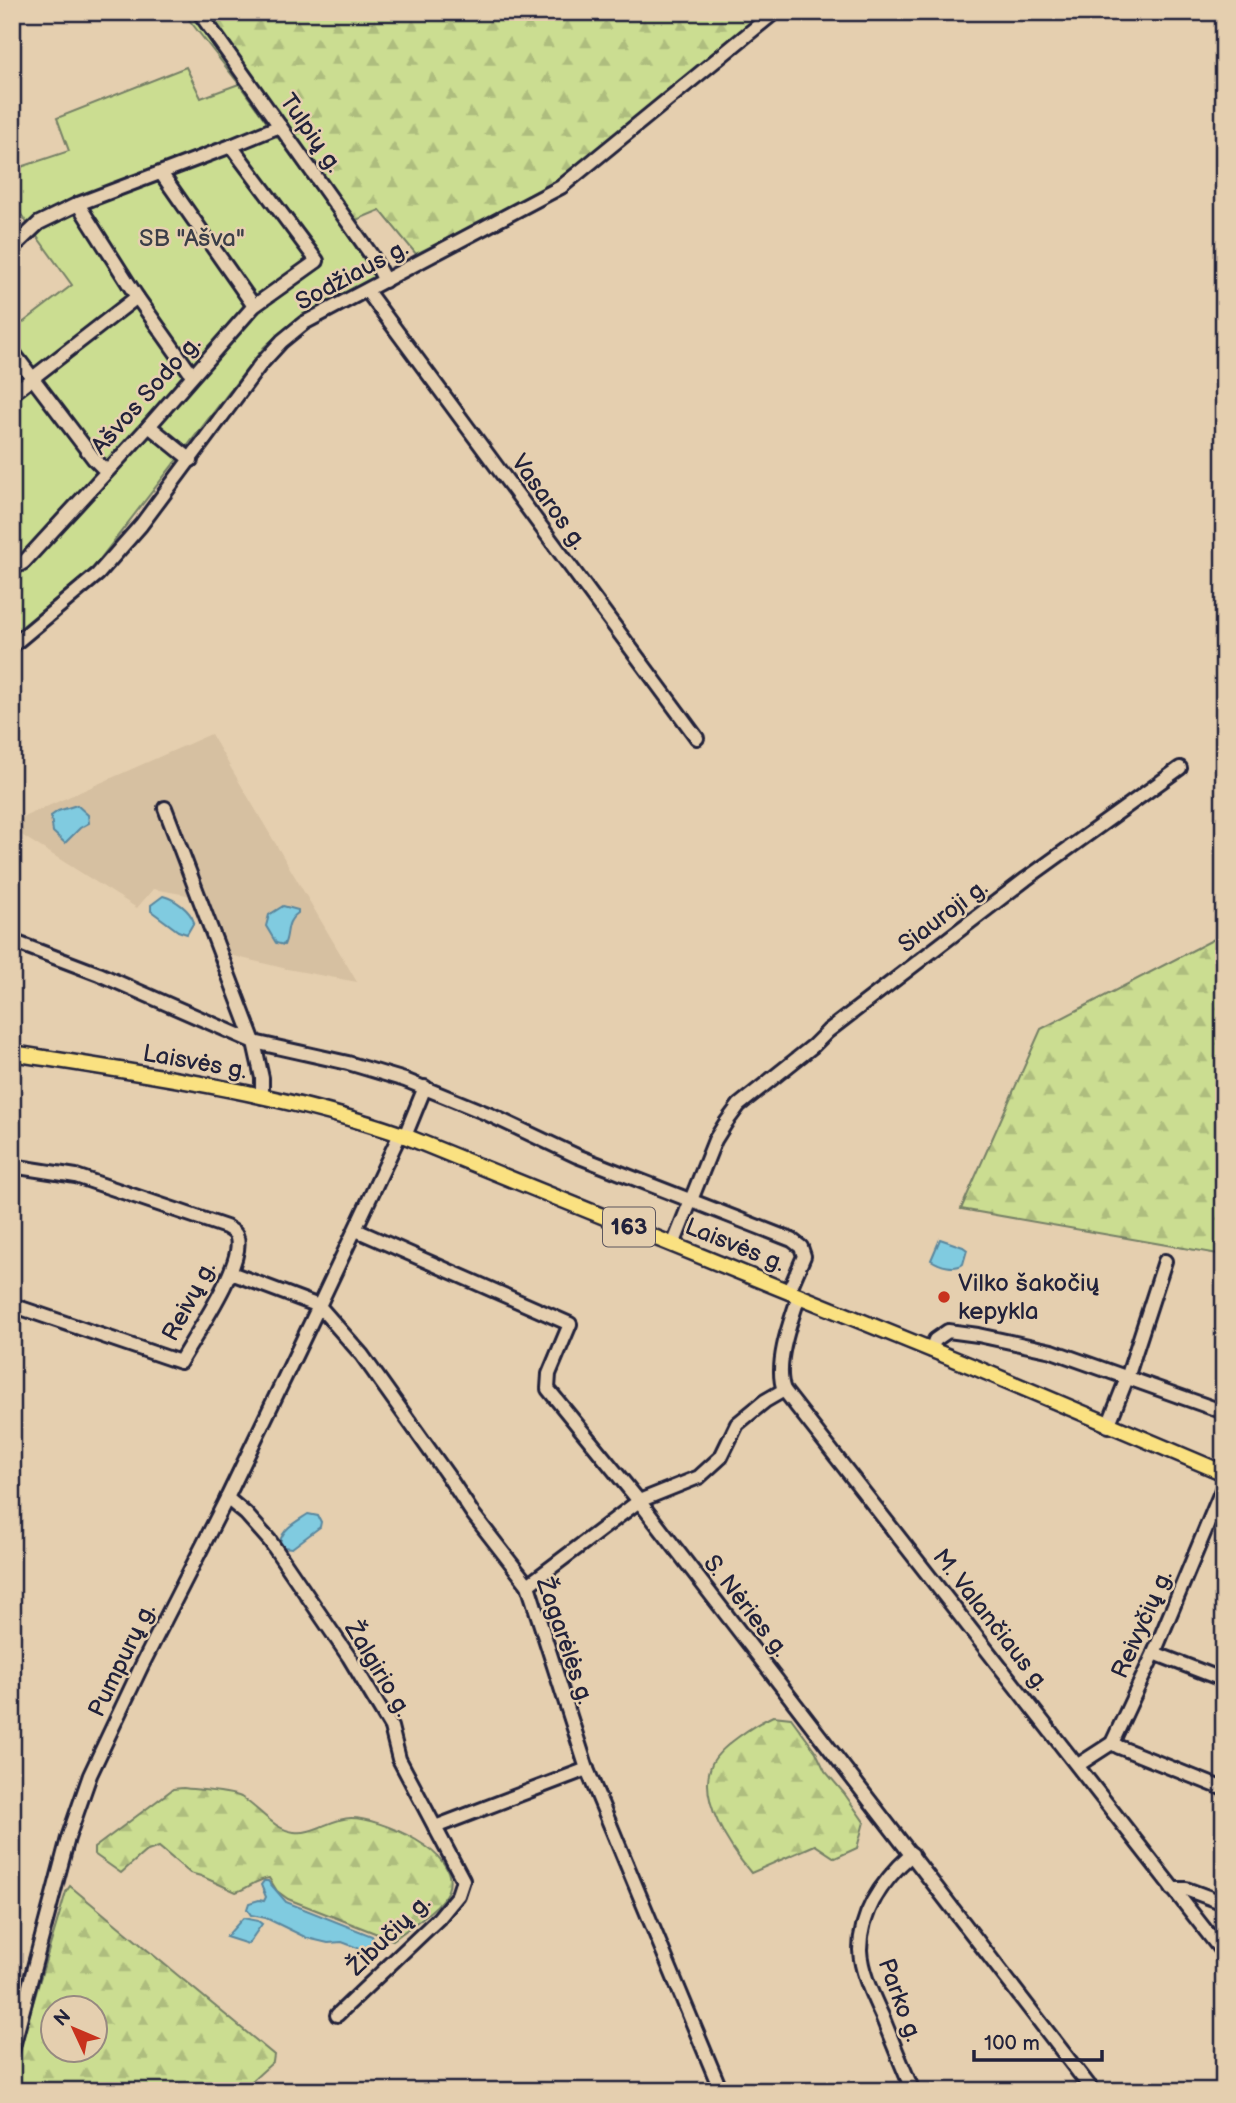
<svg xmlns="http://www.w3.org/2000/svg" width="1236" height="2103" viewBox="0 0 1236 2103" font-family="'Balsamiq Sans',sans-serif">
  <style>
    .built { fill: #d6c0a1 }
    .green { fill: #cbdd91; stroke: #768066; stroke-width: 2 }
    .forest { fill: url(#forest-firs); stroke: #768066; stroke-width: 2; fill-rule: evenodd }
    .water { fill: #80cbe0; stroke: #5a879e; stroke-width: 2 }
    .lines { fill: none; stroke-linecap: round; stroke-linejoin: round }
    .minor-casing { stroke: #22223b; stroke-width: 18 }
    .major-casing { stroke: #22223b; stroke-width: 19 }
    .minor { stroke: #e5cfaf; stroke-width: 12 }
    .major { stroke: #fae181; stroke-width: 14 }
    .poi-dot { fill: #c8321e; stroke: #e5cfaf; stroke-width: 2.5 }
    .labels { text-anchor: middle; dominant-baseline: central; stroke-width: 5; stroke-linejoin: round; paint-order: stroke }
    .shield { fill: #e5cfaf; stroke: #5c565e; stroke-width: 2 }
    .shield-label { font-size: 23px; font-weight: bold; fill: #22223b }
    .street-label { font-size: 24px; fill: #22223b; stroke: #e5cfaf }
    .park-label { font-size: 24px; fill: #3b3e48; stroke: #e5cfaf }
    .poi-label { font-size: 24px; fill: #22223b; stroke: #e5cfaf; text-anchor: start }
  </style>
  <defs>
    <pattern id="forest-firs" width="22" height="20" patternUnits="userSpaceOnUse" patternTransform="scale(1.75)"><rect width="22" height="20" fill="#cbdd91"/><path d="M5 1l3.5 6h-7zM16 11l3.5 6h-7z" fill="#aebd7e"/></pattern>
  </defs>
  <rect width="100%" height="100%" fill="#e5cfaf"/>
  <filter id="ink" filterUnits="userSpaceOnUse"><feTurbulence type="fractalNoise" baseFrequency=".0143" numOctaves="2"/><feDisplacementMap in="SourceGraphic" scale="14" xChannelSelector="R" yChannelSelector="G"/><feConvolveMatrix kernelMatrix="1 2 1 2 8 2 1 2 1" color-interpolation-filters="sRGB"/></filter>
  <g filter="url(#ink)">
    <polygon class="built" points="211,734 357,982 287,969 213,951 193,896 153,889 137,908 12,829 12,822"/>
    <polygon class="green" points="186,67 201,98 239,84 342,226 375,277 295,320 264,347 93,568 12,635 12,331 72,285 12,202 12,170 69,151 57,118"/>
    <g class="forest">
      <polygon points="183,12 767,12 575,169 523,201 416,254 380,210 342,226 239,84"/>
      <polygon points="1224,934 1224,1255 961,1209 1041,1029"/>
      <path d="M 773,1716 L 791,1718 L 816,1752 L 825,1771 L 844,1793 L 864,1822 L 857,1848 L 835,1858 L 815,1845 L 751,1873 C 730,1848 698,1800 711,1766 C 717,1748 756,1724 773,1716 Z"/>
      <path d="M 183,1788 C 198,1790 229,1791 241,1797 C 258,1807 274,1830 294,1832 C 313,1835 332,1818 351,1818 C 379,1818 463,1852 448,1890 C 441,1908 408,1928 393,1940 L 288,1899 L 277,1891 L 269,1878 C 255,1880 249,1888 236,1892 L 201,1876 L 190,1873 L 159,1847 L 145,1852 L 121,1873 L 94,1854 L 94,1848 L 173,1789 Z"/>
      <path d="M 70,1886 L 274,2055 L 273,2062 L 251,2082 L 234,2091 L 20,2091 L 14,2086 L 12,2074 L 66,1892 ZM 94,2008 L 94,2050 L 52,2050 L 52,2008 Z"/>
    </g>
    <g class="water">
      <polygon points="77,805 88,815 89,823 80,828 65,843 53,832 51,816 58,811"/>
      <path d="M 163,896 C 175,899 190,910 194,922 L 187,934 L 178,931 L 151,911 L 151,905 Z"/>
      <path d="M 283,906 L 298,910 L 298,913 C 284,923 290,933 284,945 L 276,943 L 266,926 L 269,915 Z"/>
      <path d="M 940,1239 L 963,1247 L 967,1250 L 963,1264 C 955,1270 940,1266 931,1260 Z"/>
      <path d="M 308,1514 L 318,1516 L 321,1522 L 320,1527 L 292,1548 L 283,1547 L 280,1542 C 283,1528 296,1522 308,1514 Z"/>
      <polygon points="264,1881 268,1881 286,1902 372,1936 377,1946 372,1950 363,1950 342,1942 328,1943 307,1938 266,1918 251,1915 247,1909 249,1903 259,1900 264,1901 266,1897 261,1885"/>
      <polygon points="243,1918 258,1921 262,1924 248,1944 226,1937"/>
    </g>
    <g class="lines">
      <g class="minor-casing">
        <g id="minor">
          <polyline points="199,12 372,256 385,281"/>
          <polyline points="231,146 280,126"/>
          <polyline points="161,173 254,306"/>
          <polyline points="78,204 137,297 192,375"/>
          <polyline points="12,242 19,242 39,223 78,204 231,146 317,261 254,306 149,426 24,562 19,565 12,564"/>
          <polyline points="367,291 697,738"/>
          <polyline points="12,351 94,459 106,471"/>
          <polyline points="12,394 137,297"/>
          <polyline points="149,426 191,460"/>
          <polyline points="12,646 98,574 141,525 260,365 282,341 304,323 561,187 775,12"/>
          <polyline points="165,808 254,1042 262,1078 262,1097"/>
          <polyline points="12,941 99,974 254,1042 348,1063 405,1080 488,1114 577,1156 792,1240 801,1247 804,1256 789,1291"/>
          <polyline points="400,1134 319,1306 362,1355 448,1476 473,1514 528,1585 587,1769 721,2091"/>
          <polyline points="405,1136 425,1087"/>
          <path d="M 12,1166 L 76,1176 L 226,1227 C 231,1230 236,1232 237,1238 C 244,1265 194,1337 180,1362 L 12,1305"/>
          <polyline points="356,1230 570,1324 549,1374 548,1389 639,1501 1093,2091"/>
          <polyline points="673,1245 715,1140 725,1124 739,1105 813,1046 828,1031 1026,879 1180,768"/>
          <path d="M 799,1296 C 791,1320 774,1365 784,1390 L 1224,1954"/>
          <polyline points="931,1350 935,1340 948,1331 978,1335 1052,1351 1224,1412"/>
          <polyline points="1108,1426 1127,1378 1165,1261"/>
          <polyline points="227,1498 246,1514 270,1541 349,1657 391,1727 399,1759 463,1880 458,1895 439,1918 337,2015"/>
          <polyline points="528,1585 639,1501 699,1477 721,1457 737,1424 765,1401 784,1390"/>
          <polyline points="1154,1653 1224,1680"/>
          <polyline points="1112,1743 1119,1747 1224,1789"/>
          <polyline points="1078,1765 1112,1743 1154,1653 1224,1485"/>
          <polyline points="435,1827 587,1769"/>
          <path d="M 912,1854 C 884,1879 860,1910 860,1950 C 861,1973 873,1996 882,2016 C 892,2041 902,2066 913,2091"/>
          <polyline points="1172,1889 1186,1889 1224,1903"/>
          <polyline points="12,2051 68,1838 90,1775 142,1665 227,1498 319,1306 231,1273"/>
        </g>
      </g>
      <g class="major-casing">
        <path id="major" d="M 12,1053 C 140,1073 278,1092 400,1134 L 974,1367 L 1224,1473"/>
      </g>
      <use href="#minor" class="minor"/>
      <use href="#major" class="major"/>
    </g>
  </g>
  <circle class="poi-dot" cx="944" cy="1297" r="7"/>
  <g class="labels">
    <rect class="shield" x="603" y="1207.5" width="52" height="39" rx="5"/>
    <g class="shield-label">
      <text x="629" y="1227">163</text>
    </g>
    <g class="street-label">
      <text transform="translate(311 133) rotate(55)">Tulpių g.</text>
      <text transform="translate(352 275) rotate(-28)">Sodžiaus g.</text>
      <text transform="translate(146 395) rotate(-48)">Ašvos Sodo g.</text>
      <text transform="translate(549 502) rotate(54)">Vasaros g.</text>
      <text transform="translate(943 916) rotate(-37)">Siauroji g.</text>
      <text transform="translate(195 1062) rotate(10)">Laisvės g.</text>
      <text transform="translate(735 1245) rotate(22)">Laisvės g.</text>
      <text transform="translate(189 1301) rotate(-62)">Reivų g.</text>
      <text transform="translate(746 1606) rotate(52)">S. Nėries g.</text>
      <text transform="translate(991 1620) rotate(52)">M. Valančiaus g.</text>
      <text transform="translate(1142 1624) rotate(-66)">Reivyčių g.</text>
      <text transform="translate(565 1641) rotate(71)">Žagarėlės g.</text>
      <text transform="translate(122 1660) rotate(-64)">Pumpurų g.</text>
      <text transform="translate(378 1669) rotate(59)">Žalgirio g.</text>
      <text transform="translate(389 1935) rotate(-44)">Žibučių g.</text>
      <text transform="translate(900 2000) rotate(70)">Parko g.</text>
    </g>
    <g class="park-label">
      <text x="192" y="238">SB "Ašva"</text>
    </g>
    <g class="poi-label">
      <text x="958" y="1283">Vilko šakočių<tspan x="958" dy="28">kepykla</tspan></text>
    </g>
  </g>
  <rect width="1236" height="2103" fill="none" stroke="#e5cfaf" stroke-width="42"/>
  <rect x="21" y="21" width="1194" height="2061" fill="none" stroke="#22223b" stroke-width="2.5" filter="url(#ink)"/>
  <g transform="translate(74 2029) rotate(314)"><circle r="33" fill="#e5cfaf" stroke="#978a81" stroke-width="2"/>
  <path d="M0-5L12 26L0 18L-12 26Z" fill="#c8321e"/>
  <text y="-10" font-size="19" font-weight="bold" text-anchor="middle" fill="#22223b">N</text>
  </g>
  <path d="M974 2050v10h128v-10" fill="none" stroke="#22223b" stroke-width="3.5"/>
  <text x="984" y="2050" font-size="21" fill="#22223b" stroke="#e5cfaf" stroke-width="5" paint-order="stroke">100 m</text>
</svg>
